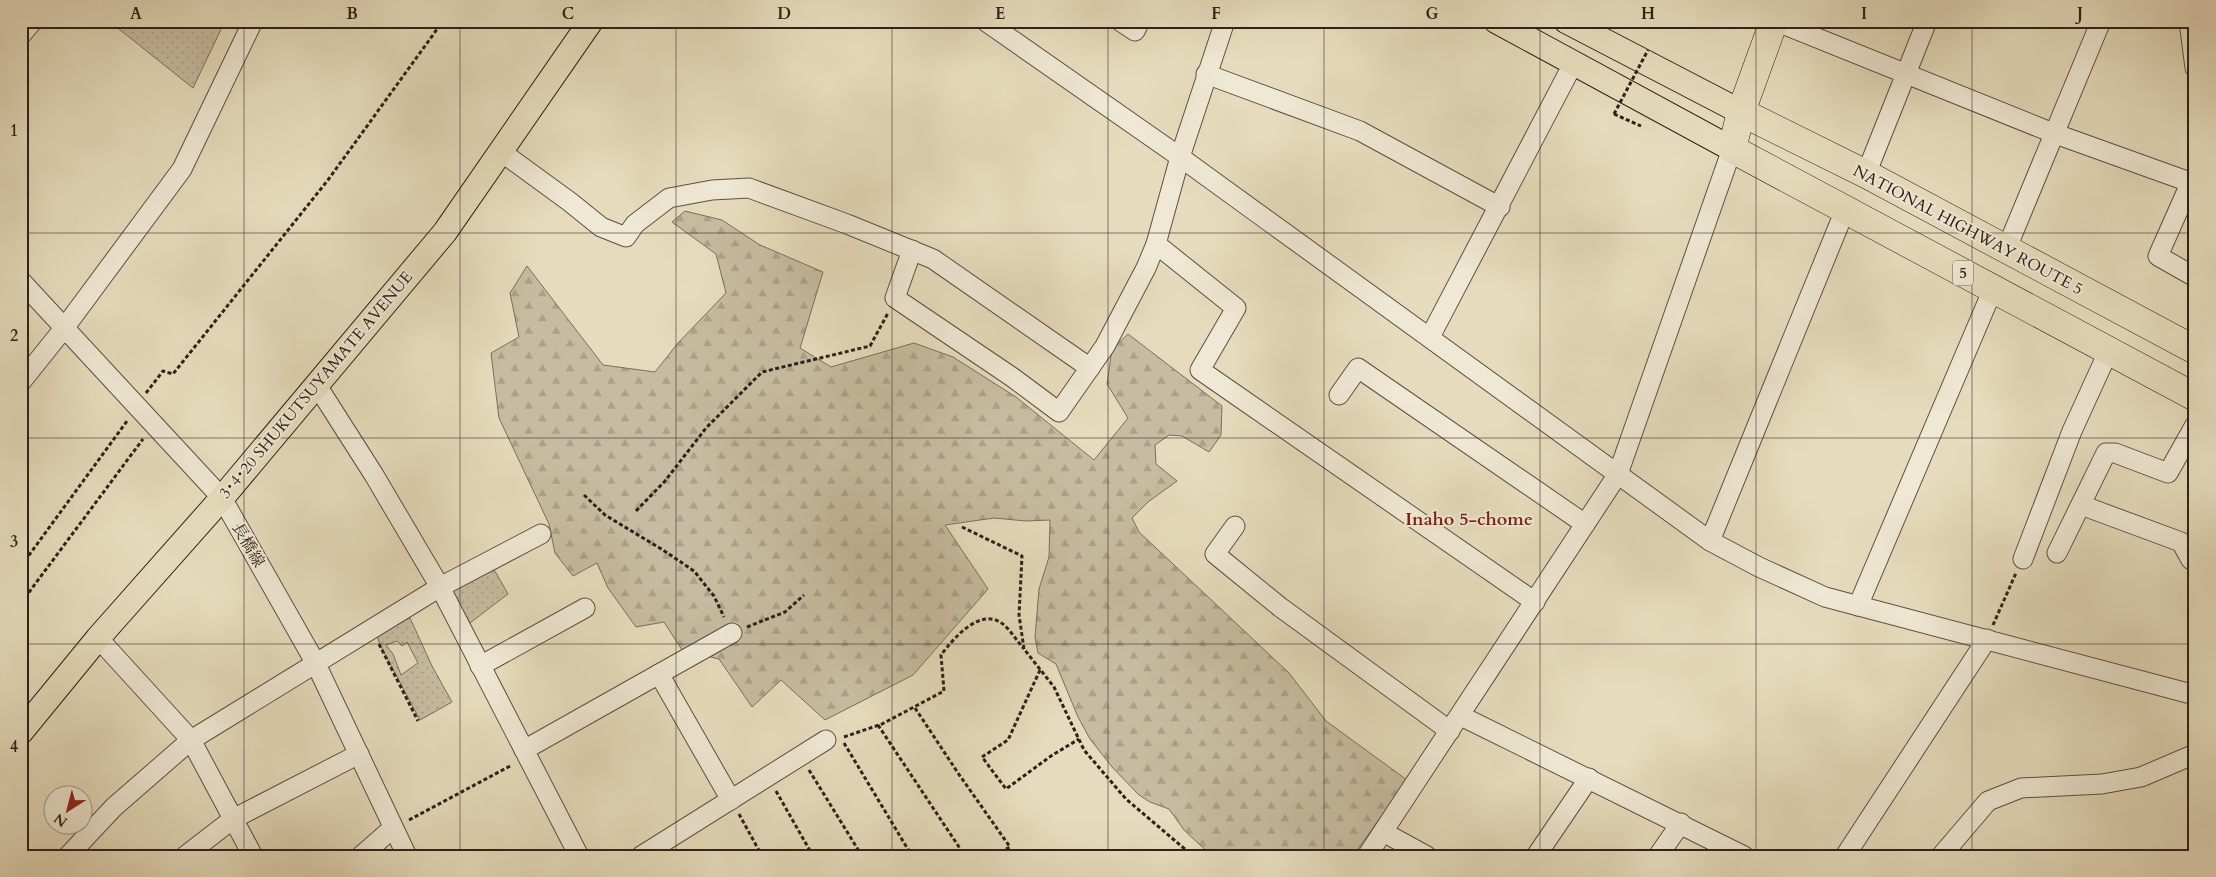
<svg xmlns="http://www.w3.org/2000/svg" width="2216" height="877" viewBox="0 0 2216 877" font-family="Cardo,'Noto Serif JP',serif">
  <style>
    .grass { fill: url(#grass-dots); stroke: #7b6e5d; fill-rule: evenodd }
    .forest { fill: url(#forest-firs); stroke: #7b6e5d }
    .lines { fill: none; stroke-linecap: round; stroke-linejoin: round }
    .minor-casing { stroke: #5d4f42; stroke-width: 21 }
    .major-casing { stroke: #2f2019; stroke-width: 26 }
    .highway-casing { stroke: #2f2019; stroke-width: 29 }
    .path { stroke: #2f2019; stroke-width: 3; stroke-dasharray: 4 2.5; stroke-linecap: butt }
    .minor { stroke: #efe8d4; stroke-width: 19 }
    .major { stroke: #e6dcbd; stroke-width: 24 }
    .highway { stroke: #e6dcbd; stroke-width: 28 }
    .path-bridge { stroke: #2f2019; stroke-width: 3; stroke-dasharray: 4 2.5; stroke-linecap: butt }
    .grid { fill: none; stroke: #2f2019; stroke-width: 1; stroke-opacity: 0.55 }
    .labels { text-anchor: middle; dominant-baseline: central; stroke-width: 4; stroke-linejoin: round; paint-order: stroke }
    .shield { fill: #efe8d4; stroke: #695c51; stroke-width: 1 }
    .shield-label { font-size: 15px; font-weight: bold; fill: #2f2019 }
    .street-label { font-size: 16px; fill: #2f2019; stroke: #efe8d4 }
    .neighbourhood-label { font-size: 18px; font-weight: bold; fill: #7a1f14; stroke: #efe8d4 }
    .neatline { fill: none; stroke: #2f2019; stroke-width: 2 }
    .grid-label { font-size: 16px; text-anchor: middle; font-weight: bold; fill: #2f2019 }
  </style>
  <defs>
    <pattern id="grass-dots" width="8" height="8" patternUnits="userSpaceOnUse" patternTransform="scale(1.25)"><rect width="8" height="8" fill="#c7bca1"/><path d="M2 2h.1M6 6h.1" fill="none" stroke="#aba18a" stroke-width="1.8" stroke-linecap="round"/></pattern>
    <pattern id="forest-firs" width="22" height="20" patternUnits="userSpaceOnUse" patternTransform="scale(1.25)"><rect width="22" height="20" fill="#c7bca1"/><path d="M5 1l3.5 6h-7zM16 11l3.5 6h-7z" fill="#aba18a"/></pattern>
  </defs>
  <rect width="100%" height="100%" fill="#e6dcbd"/>
  <filter id="stains"><feTurbulence type="fractalNoise" baseFrequency=".004" numOctaves="4"/><feColorMatrix values="0 0 0 0 .2 0 0 0 0 .09 0 0 0 0 .02 0 0 0 .5 -.17"/></filter>
  <radialGradient id="worn" r=".72"><stop offset=".6" stop-color="#630" stop-opacity="0"/><stop offset="1" stop-color="#630" stop-opacity=".3"/></radialGradient>
  <g class="grass">
    <polygon points="109,21 225,21 193,88"/>
    <polygon points="492,566 508,594 470,623 449,588"/>
    <path d="M 410,618 L 432,666 L 452,702 L 420,720 L 380,645 L 376,632 ZM 397,641 L 402,646 L 407,642 L 418,663 L 401,675 L 393,654 L 386,645 Z"/>
  </g>
  <polygon class="forest" points="685,211 722,220 760,245 823,272 800,348 831,367 914,343 953,357 1016,397 1094,460 1128,418 1107,384 1112,349 1128,334 1222,406 1221,435 1209,452 1182,436 1169,435 1155,445 1156,464 1177,481 1148,502 1132,518 1139,532 1289,673 1326,721 1407,780 1353,856 1212,856 1184,830 1169,809 1150,802 1139,795 1112,767 1090,739 1078,717 1056,664 1038,653 1035,637 1039,589 1049,557 1050,520 1026,521 994,518 945,525 988,589 913,675 825,720 781,680 752,707 719,659 682,650 664,622 636,627 608,588 597,563 573,576 555,553 549,524 499,418 491,353 519,337 510,293 527,266 603,365 655,372 678,343 726,293 716,254 672,222"/>
  <g class="lines">
    <g class="minor-casing">
      <g id="minor">
        <polyline points="985,21 1180,157 1710,541 1759,567 1825,597 2195,695"/>
        <polyline points="1120,21 1135,31 1140,21"/>
        <polyline points="1775,21 2053,133 2195,184"/>
        <polyline points="2189,21 2195,68"/>
        <polyline points="21,35 33,21"/>
        <polyline points="1206,74 1360,131 1500,207"/>
        <polyline points="500,151 570,202 601,227 626,237 635,224 669,198 712,190 749,188 847,224 933,259 1090,368"/>
        <polyline points="1866,174 1927,21"/>
        <polyline points="2190,184 2158,256 2195,277"/>
        <polyline points="1156,244 1236,308 1200,370 1535,602"/>
        <polyline points="912,250 895,298 1012,377 1059,412 1105,346 1146,268 1156,244 1180,157 1225,21"/>
        <polyline points="2006,250 2101,21"/>
        <polyline points="21,281 222,498 315,662 407,856"/>
        <polyline points="1430,337 1574,62"/>
        <polyline points="21,382 65,327 182,169 253,21"/>
        <polyline points="316,384 374,475 440,587 579,856"/>
        <polyline points="1339,395 1358,368 1585,524"/>
        <polyline points="2081,505 2181,542 2191,560"/>
        <polyline points="1235,526 1215,554 1280,607 1450,731"/>
        <polyline points="1710,541 1845,210"/>
        <polyline points="2057,553 2106,453 2115,453 2168,473 2195,425"/>
        <polyline points="2023,559 2072,431 2109,350"/>
        <polyline points="1858,606 1993,289"/>
        <polyline points="98,638 191,740 253,856"/>
        <polyline points="480,666 585,608"/>
        <polyline points="659,674 732,633"/>
        <polyline points="1461,716 1744,856"/>
        <polyline points="524,750 659,674 731,800"/>
        <polyline points="1383,832 1427,856"/>
        <polyline points="68,856 114,807 191,740 440,587 541,534"/>
        <polyline points="185,856 233,819 359,754"/>
        <polyline points="361,856 393,828"/>
        <polyline points="641,856 826,740"/>
        <polyline points="1367,856 1618,474 1732,149"/>
        <polyline points="1536,856 1589,778"/>
        <polyline points="1658,856 1681,823"/>
        <polyline points="1845,856 1987,639"/>
        <polyline points="1941,856 1988,801 2021,788 2102,784 2141,777 2195,754"/>
      </g>
    </g>
    <g class="major-casing">
      <g id="major">
        <polyline points="1496,21 1732,149"/>
        <polyline points="1566,21 1741,112"/>
        <polyline points="21,732 98,638 222,498 445,232 591,21"/>
      </g>
    </g>
    <g class="highway-casing">
      <g id="highway">
        <polyline points="1774,21 1741,112 1732,149 2195,397"/>
        <polyline points="1741,112 1866,174 2195,350"/>
      </g>
    </g>
    <g class="path">
      <polyline points="1614,114 1641,126"/>
      <polyline points="146,393 163,371 173,374 328,180 443,21"/>
      <polyline points="584,495 605,515 663,550 694,571 714,596 724,617"/>
      <polyline points="636,511 665,481 706,428 762,372 870,346 888,313"/>
      <polyline points="962,527 1022,556 1019,615 1024,649 1054,687 1084,750 1126,799 1193,856"/>
      <polyline points="21,566 127,421"/>
      <polyline points="21,603 143,439"/>
      <polyline points="1993,625 2016,573"/>
      <polyline points="747,627 785,612 804,595"/>
      <polyline points="379,644 418,721"/>
      <polyline points="1040,670 1008,740 982,757 1006,789 1051,756 1079,739"/>
      <polyline points="915,708 958,773 1010,847 992,856"/>
      <polyline points="878,725 965,856"/>
      <path d="M 844,737 L 882,724 L 944,691 L 941,655 C 953,639 981,605 1004,625 C 1011,631 1017,641 1024,649"/>
      <polyline points="844,743 912,856"/>
      <polyline points="809,770 862,856"/>
      <polyline points="776,791 813,856"/>
      <polyline points="739,814 762,856"/>
      <polyline points="409,820 512,765"/>
    </g>
    <use href="#minor" class="minor"/>
    <use href="#major" class="major"/>
    <use href="#highway" class="highway"/>
    <polyline class="path-bridge" points="1614,114 1648,50"/>
  </g>
  <path class="grid" d="M 244,21 L 244,856M 460,21 L 460,856M 676,21 L 676,856M 892,21 L 892,856M 1108,21 L 1108,856M 1324,21 L 1324,856M 1540,21 L 1540,856M 1756,21 L 1756,856M 1972,21 L 1972,856M 21,233 L 2195,233M 21,438 L 2195,438M 21,644 L 2195,644"/>
  <g class="labels">
    <rect class="shield" x="1953" y="260.5" width="20" height="25" rx="4"/>
    <g class="shield-label">
      <text x="1963" y="273">5</text>
    </g>
    <g class="street-label">
      <text transform="translate(1968 230) rotate(28)">NATIONAL HIGHWAY ROUTE 5</text>
      <text transform="translate(316 385) rotate(-50)">3･4･20 SHUKUTSUYAMATE AVENUE</text>
      <text transform="translate(248 545) rotate(60)">長橋線</text>
    </g>
    <g class="neighbourhood-label">
      <text x="1469" y="519">Inaho 5-chome</text>
    </g>
  </g>
  <rect width="2216" height="877" fill="none" stroke="#e6dcbd" stroke-width="55"/>
  <g transform="translate(68 810) rotate(216)"><circle r="24" fill="#efe8d4" stroke="#a29889"/>
  <path d="M0-4L9 19L0 12L-9 19Z" fill="#8f2418"/>
  <text y="-8" font-size="14" font-weight="bold" text-anchor="middle" fill="#2f2019">N</text>
  </g>
  <rect x="28" y="28" width="2160" height="822" class="neatline"/>
  <g class="grid-label">
    <text x="136" y="19">A</text>
    <text x="352" y="19">B</text>
    <text x="568" y="19">C</text>
    <text x="784" y="19">D</text>
    <text x="1000" y="19">E</text>
    <text x="1216" y="19">F</text>
    <text x="1432" y="19">G</text>
    <text x="1648" y="19">H</text>
    <text x="1864" y="19">I</text>
    <text x="2080" y="19">J</text>
    <text x="14" y="136">1</text>
    <text x="14" y="341">2</text>
    <text x="14" y="547">3</text>
    <text x="14" y="752">4</text>
  </g>
  <rect width="100%" height="100%" filter="url(#stains)"/>
  <rect width="100%" height="100%" fill="url(#worn)"/>
</svg>
